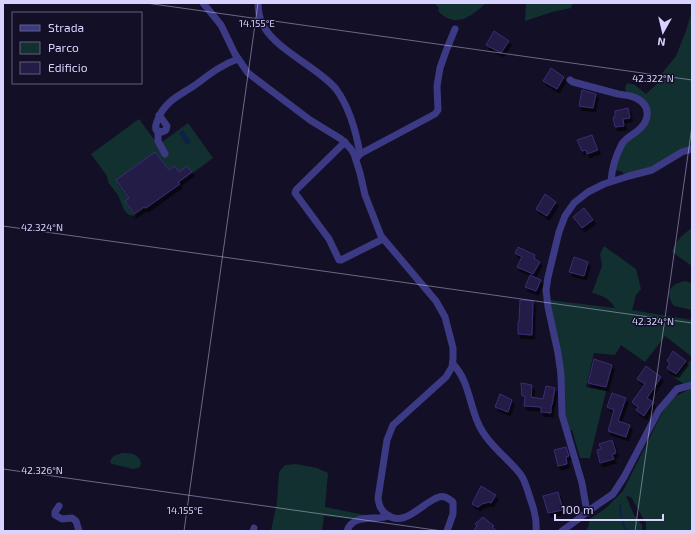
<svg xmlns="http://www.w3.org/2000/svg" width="695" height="534" viewBox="0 0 695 534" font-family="'Exo 2',sans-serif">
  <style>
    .green { fill: #12302f }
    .water { fill: #0c2248 }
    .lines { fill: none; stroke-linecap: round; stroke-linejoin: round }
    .stream { stroke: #0c2248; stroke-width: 2 }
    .building { fill: #241b47; stroke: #3b2d73; filter: url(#shadow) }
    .minor { stroke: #3d3a85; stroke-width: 7 }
    .ticks { fill: none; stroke: #d9d4ff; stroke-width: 1; stroke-opacity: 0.45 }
    .ticks-label { font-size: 10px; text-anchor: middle; fill: #d9d4ff; stroke: #130f26; stroke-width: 3; stroke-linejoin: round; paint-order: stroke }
  </style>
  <defs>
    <filter id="shadow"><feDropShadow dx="2.5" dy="4" stdDeviation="0" flood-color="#0009"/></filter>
  </defs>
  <rect width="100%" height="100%" fill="#130f26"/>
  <g class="green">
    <path d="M 434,3 L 486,3 C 471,17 455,29 438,11 L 439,8 Z"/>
    <polygon points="526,3 573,3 571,8 552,12 525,21"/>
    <polygon points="692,10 692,147 656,166 625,175 621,171 611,170 614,158 639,129 648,105 627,94 625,88 627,83 635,85 646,94 660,81 663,72 676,56 686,31"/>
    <polygon points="139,119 158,145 188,123 213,158 135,216 129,215 124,210 118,195 108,182 107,176 91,154"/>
    <path d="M 692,228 L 692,266 L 672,252 C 675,241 683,234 692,228 Z"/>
    <path d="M 604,246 L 636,269 L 641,289 L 636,295 L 632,310 L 692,320 L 692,357 L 665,336 L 645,362 L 621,345 L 615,355 L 594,353 L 586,387 L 606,391 L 590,458 L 580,458 L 572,430 L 567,432 L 561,406 L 549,300 L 615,308 C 610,299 602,295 592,293 L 602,266 L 600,254 Z"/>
    <path d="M 685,281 L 692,283 L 692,310 L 674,306 C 664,293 670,284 685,281 Z"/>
    <polygon points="692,359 692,383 684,384 675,378"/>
    <polygon points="692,388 692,531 646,531 646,523 631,497 626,496 634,515 642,525 642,531 586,531 588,527 590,519 606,508 623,491 666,405 676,396"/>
    <path d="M 122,453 C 131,453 140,454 141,464 L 139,468 L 133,469 L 112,464 L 110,462 C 112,455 117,455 122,453 Z"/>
    <polygon points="296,464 317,468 328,473 325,507 369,516 351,519 324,516 322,531 271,531 277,502 279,472 285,465"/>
  </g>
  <polygon class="water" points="183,130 191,142 186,145 179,133"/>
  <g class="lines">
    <polyline class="stream" points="620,505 621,516 626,531"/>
  </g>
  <g class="building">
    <polygon points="494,31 509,41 501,53 486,45"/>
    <polygon points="551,68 564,77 557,89 543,81"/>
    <polygon points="582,90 596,94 593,108 579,106"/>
    <polygon points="628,108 630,118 623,119 624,126 615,127 613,117 615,117 615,111"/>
    <polygon points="592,135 598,150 587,154 586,150 582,151 577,140"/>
    <polygon points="155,152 169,170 175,166 179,172 187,166 192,172 178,182 180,184 146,208 144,207 134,214 125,201 129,198 116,180"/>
    <polygon points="545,194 556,202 547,216 536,209"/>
    <polygon points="584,208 593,220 582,228 573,217"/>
    <polygon points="518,247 535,255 534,258 540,262 533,274 517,267 522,257 515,253"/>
    <polygon points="574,257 588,262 584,276 569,272"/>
    <polygon points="530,275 541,280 536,291 525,287"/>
    <polygon points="520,300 533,301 532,335 518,334 518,322 519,322"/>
    <polygon points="673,351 686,361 676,374 667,368 670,363 667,361"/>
    <polygon points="594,359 612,365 606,387 588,383"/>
    <polygon points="646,366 661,377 647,398 653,402 644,416 636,410 638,407 632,402 645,384 637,379"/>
    <polygon points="521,383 532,385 531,397 543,399 546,386 555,388 552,405 551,405 551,413 541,412 541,407 524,406 525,396 522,396"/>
    <polygon points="612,393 626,398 618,421 630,425 626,437 608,431 614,410 607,407"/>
    <polygon points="500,394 512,400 508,412 495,407"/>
    <polygon points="612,440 616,453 612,455 614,459 600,463 597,450 601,449 599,444"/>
    <polygon points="566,447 569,456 566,457 567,464 558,466 554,450"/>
    <polygon points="481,486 496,495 491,503 489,502 482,504 478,507 472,504"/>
    <polygon points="558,492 563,510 548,513 543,496"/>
    <polygon points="483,517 494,526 492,527 497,531 473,531 477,526 475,524"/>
  </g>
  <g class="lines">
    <g class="minor">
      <path d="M 203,3 L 221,25 L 235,54 L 248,73 L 310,120 L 341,139 L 351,149 L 354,154 L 360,173 L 365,195 L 381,236 L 436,301 L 445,317 L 453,348 L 453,359 L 452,367 L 446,377 L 393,425 L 387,440 L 378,498 C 379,505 380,509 386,514 C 405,529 422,502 439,497 C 444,495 449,499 453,502 L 453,514 L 447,531"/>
      <path d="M 258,3 C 258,10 260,20 264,27 C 276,47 304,61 322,76 C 327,80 332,84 336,89 C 350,108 356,131 360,154 L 356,159"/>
      <path d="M 570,80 L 573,82 C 588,86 603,90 618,94 C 623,95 630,95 636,98 C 652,106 650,122 636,132 C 631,136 626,138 622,144 C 616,155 612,168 611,181"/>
      <path d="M 159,115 L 167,126 L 166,130 L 162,132 L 156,130 C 155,126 156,123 158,119 C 165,100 183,94 198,83 C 211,73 223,64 238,59"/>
      <polyline points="158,132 158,141 165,154"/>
      <polyline points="345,142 296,190 295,193 329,239 339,260 341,260 383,239"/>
      <polyline points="360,154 435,114 438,110 437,86 440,68 446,51 455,29"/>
      <path d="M 453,364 C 469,381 469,403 478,423 C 487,444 508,458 521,475 C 526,482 528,493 531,501 C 535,512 537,520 536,531"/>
      <polyline points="59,506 55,512 55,515 62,519 72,518 76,521 79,531"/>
      <polyline points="587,512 582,483 562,415 561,374 558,353 548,307 546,290 548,277 559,232 565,216 574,203 588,192 604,184 629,176 652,170 682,152 692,149"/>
      <polyline points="253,531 254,528"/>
      <path d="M 347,531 C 353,513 375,521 389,516"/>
      <polyline points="562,531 577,520 587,512 613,494 624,477 659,410 677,389 692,385"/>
    </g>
  </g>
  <path class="ticks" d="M 146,3 L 692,80M 3,226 L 692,323M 3,469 L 442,531M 184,531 L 258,3M 635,531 L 692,126"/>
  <g class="ticks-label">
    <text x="257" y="27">14.155°E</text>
    <text x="653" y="82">42.322°N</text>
    <text x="42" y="231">42.324°N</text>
    <text x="653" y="325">42.324°N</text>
    <text x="42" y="474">42.326°N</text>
    <text x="185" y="514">14.155°E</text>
  </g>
  <rect width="695" height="534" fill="none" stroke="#d9d4ff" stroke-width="8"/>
  <rect x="12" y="12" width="130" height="72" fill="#130f26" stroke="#625e7d"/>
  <rect x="20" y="25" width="20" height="6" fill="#3d3a85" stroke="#625e7d"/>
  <text x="48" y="32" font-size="12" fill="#d9d4ff">Strada</text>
  <rect x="20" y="42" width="20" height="12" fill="#12302f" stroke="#625e7d"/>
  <text x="48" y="52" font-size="12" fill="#d9d4ff">Parco</text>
  <rect x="20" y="62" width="20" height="12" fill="#241b47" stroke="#625e7d"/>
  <text x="48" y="72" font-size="12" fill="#d9d4ff">Edificio</text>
  <g transform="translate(663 32) rotate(188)" stroke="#130f26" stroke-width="3" paint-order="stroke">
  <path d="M0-3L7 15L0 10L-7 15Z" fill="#d9d4ff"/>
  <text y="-6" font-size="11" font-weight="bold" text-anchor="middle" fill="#d9d4ff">N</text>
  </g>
  <path d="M555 514v6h108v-6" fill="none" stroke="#d9d4ff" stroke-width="2"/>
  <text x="561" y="514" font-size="12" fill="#d9d4ff" stroke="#130f26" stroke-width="3" paint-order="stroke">100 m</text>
</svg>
